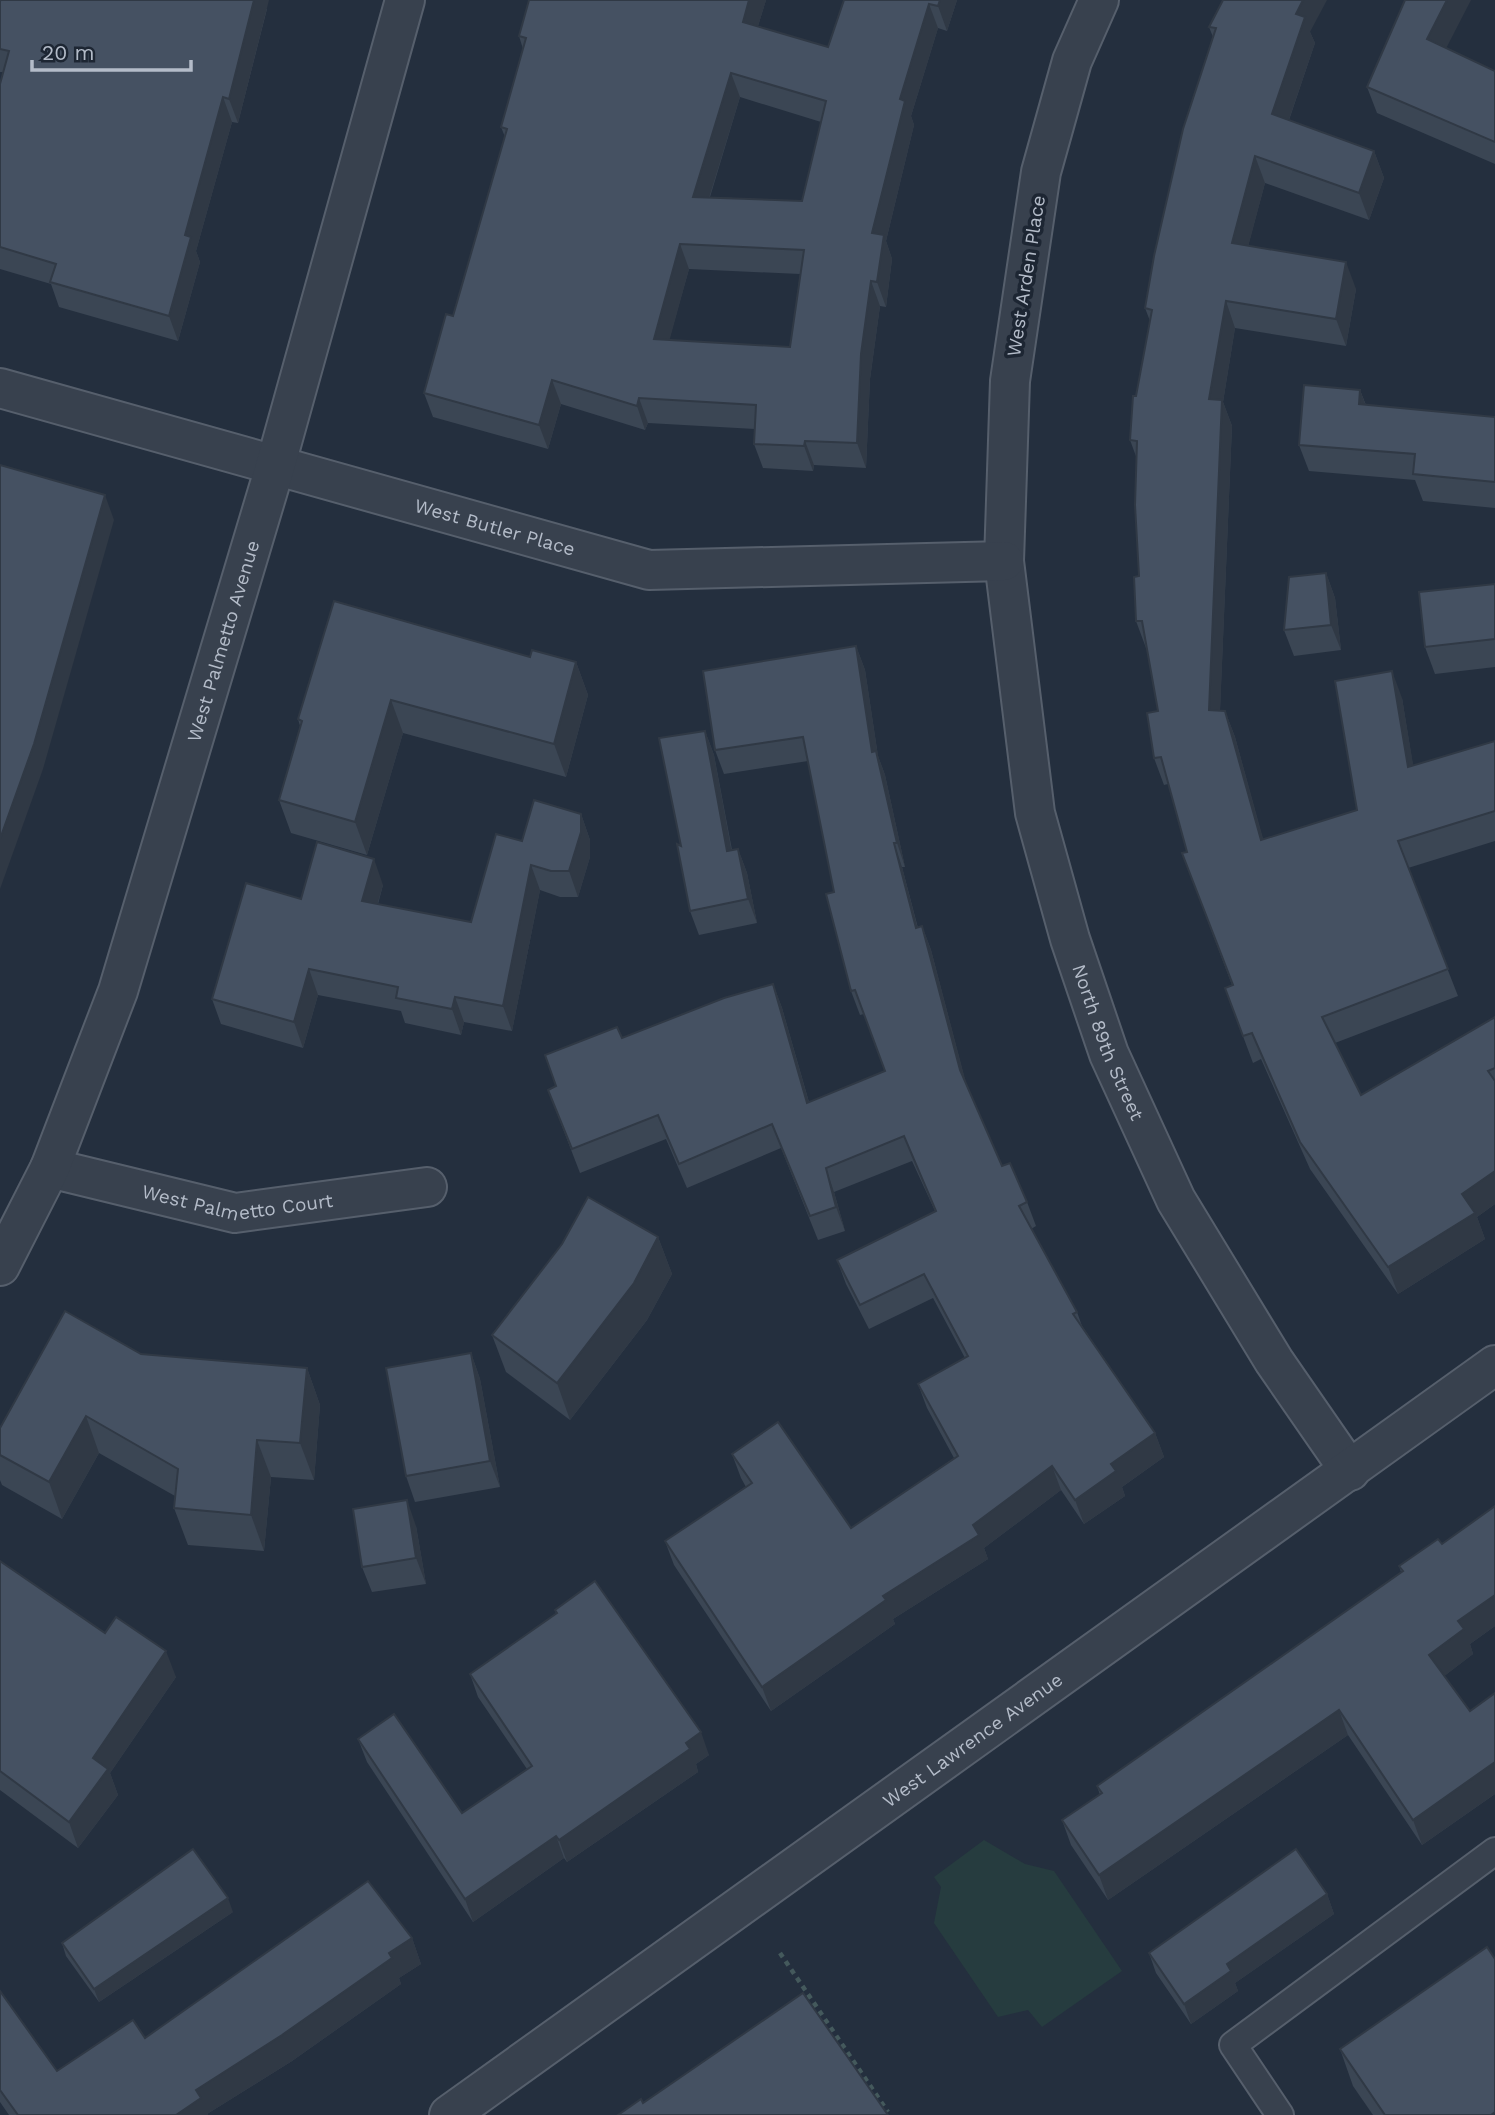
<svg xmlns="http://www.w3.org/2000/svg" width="1495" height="2115" viewBox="0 0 1495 2115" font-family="'Work Sans',sans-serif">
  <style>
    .green { fill: #263c3f }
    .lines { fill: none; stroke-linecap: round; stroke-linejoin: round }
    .service-casing { stroke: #565f6c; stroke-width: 30 }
    .minor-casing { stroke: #565f6c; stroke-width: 42 }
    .path { stroke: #44595c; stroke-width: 4.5; stroke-dasharray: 5 5; stroke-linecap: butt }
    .service { stroke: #38414e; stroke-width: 26 }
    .minor { stroke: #38414e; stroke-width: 38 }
    .wall { fill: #3b4654; fill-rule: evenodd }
    .shaded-wall { fill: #303945 }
    .building { fill: #455162; stroke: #303945; stroke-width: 2; fill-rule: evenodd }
    .labels { text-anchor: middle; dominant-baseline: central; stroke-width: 7; stroke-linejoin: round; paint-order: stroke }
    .street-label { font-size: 19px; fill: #b4bcc9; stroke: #1d2633 }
  </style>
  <rect width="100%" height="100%" fill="#242f3e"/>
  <polygon class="green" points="984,1840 1025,1864 1054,1871 1122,1971 1042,2027 1028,2010 998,2017 934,1923 941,1887 934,1877"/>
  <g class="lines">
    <g class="service-casing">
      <polyline id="service" points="1280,2115 1233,2045 1495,1851"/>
    </g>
    <g class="minor-casing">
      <g id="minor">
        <path id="s1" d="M 1099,0 L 1072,61 L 1041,172 L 1010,381 L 1004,561 L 1035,813 L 1070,939 L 1109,1054 L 1176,1200 L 1274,1361 L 1350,1471"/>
        <path id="s2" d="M 0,388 L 649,570 L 1004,561"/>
        <path id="s3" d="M 50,1168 L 235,1213 L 427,1187"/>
        <path id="s4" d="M 0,1266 L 50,1168 L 118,991 L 275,467 L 405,0"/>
        <path id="s5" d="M 449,2115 L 1495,1365"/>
      </g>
    </g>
    <polyline class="path" points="780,1953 888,2112"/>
    <use href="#service" class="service"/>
    <use href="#minor" class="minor"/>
  </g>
  <g class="wall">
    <path d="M 529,0 L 766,0 L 758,26 L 828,47 L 844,0 L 957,0 L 947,31 L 938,28 L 911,116 L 914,125 L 886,241 L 892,259 L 886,307 L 880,306 L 870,379 L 866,468 L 814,465 L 813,471 L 763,468 L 754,444 L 755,429 L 648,423 L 645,430 L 561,404 L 548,449 L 433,417 L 424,393 L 453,316 L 505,137 L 501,127 L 523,49 L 519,36 ZM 740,97 L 821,122 L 802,201 L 710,197 ZM 689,269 L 800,274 L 790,347 L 669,340 Z"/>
    <polygon points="0,1 267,9 238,123 232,122 196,251 200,262 178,341 59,307 51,284 0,269 0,84 3,72 0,72"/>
    <polygon points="1209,27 1310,32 1315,43 1289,120 1374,151 1384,178 1369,220 1265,183 1248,246 1356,289 1346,346 1235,328 1223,402 1232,426 1220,710 1225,711 1235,737 1263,840 1357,810 1402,698 1413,766 1495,741 1495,841 1408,868 1458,996 1335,1043 1361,1095 1495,1017 1495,1204 1477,1217 1485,1239 1398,1294 1310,1169 1261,1059 1253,1063 1225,988 1232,985 1182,853 1187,852 1168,784 1164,785 1154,758 1158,711 1147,648 1146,648 1136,621 1139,576 1137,459 1130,440 1136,396 1150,321 1145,308 1213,37"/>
    <polygon points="1446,48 1495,71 1495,164 1377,113 1367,87"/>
    <polygon points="1360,390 1366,405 1495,417 1495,508 1423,501 1415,480 1309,471 1299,445"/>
    <polygon points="1326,573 1335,598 1341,650 1294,656 1284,630"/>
    <polygon points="1495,584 1495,667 1435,674 1425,647"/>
    <polygon points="856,646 865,670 878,756 885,775 905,867 902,867 918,928 922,926 931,950 966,1084 1002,1166 1027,1202 1036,1226 1031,1229 1077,1312 1082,1326 1155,1433 1164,1457 1122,1487 1125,1496 1084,1524 1061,1490 984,1548 988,1559 893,1619 895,1624 771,1711 674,1565 665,1541 746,1487 741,1478 732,1454 851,1528 954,1458 927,1408 918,1384 965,1358 933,1298 869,1329 846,1284 837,1260 935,1211 912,1161 834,1192 845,1231 818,1240 781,1148 687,1188 666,1139 580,1173 548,1090 556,1087 622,1038 773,984 782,1008 809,1102 885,1071 864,1014 860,1015 851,991 834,892 808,761 724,774 715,750"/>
    <polygon points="530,657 576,662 588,695 566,777 403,733 367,855 291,833 279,800 300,726 298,719"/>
    <polygon points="705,731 714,755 732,850 738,849 747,873 757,923 699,935 690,911 681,846"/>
    <polygon points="581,814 590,840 590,857 578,897 560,897 540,890 512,1031 464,1022 461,1035 405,1023 401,1011 318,995 303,1048 221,1024 212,999 301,899 383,885 378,904 471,922 522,841"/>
    <polygon points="658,1237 672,1274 647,1320 570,1420 506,1372 492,1335"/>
    <polygon points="471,1353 480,1379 500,1487 415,1502 406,1476"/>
    <polygon points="141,1354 307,1368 320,1405 314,1480 271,1477 264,1551 188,1545 174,1508 175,1496 99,1453 62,1519 2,1485 0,1480 0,1428"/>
    <polygon points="1495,1506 1495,1626 1470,1644 1473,1654 1444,1676 1470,1711 1495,1693 1495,1794 1422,1845 1348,1735 1108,1900 1071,1845 1062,1820 1100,1795 1097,1786 1401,1572 1399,1566 1442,1544"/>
    <polygon points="416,1526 426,1584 372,1592 362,1567"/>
    <polygon points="0,1561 105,1633 176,1677 110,1773 118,1795 78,1848 0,1790"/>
    <polygon points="555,1610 709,1755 696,1764 698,1772 567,1862 564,1858 473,1922 367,1762 358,1739 462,1813 527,1769 478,1697 470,1674 556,1614"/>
    <polygon points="1327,1894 1334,1914 1235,1983 1238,1991 1191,2024 1156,1973 1149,1953"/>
    <polygon points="233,1912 99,2002 66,1956 62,1943"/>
    <polygon points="412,1938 421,1964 399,1978 401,1984 292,2061 207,2114 208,2115 9,2115 0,2102 0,1991 57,2071"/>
    <polygon points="1340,2049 1495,2115 1373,2115 1353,2086"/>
  </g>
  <g class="shaded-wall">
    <polygon points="254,0 269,0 238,123 229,99"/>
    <polygon points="749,0 766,0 752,46 743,22"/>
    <polygon points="940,0 957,0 947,31 938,6"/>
    <polygon points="1303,0 1327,0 1310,32 1315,43 1282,140 1272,114 1296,14"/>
    <polygon points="1447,0 1471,0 1437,66 1427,39"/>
    <polygon points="929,4 938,28 911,116 914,125 886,241 892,259 886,307 877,282 872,233 900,99"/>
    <polygon points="731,73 740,97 702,221 693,197"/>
    <polygon points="223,97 232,122 196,251 200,262 178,341 169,316 185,235"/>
    <polygon points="1374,151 1384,178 1369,220 1359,193"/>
    <polygon points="1255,156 1265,183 1242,270 1232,243"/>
    <polygon points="680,244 689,269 663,364 654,339"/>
    <polygon points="1346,262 1356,289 1346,346 1336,319"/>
    <polygon points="871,281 880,306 870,379 866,468 857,443 861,354"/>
    <polygon points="1226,301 1235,328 1223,402 1232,426 1219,736 1209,710 1209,399"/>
    <polygon points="552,380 561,404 548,449 539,425"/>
    <polygon points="1360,390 1370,417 1359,404"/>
    <polygon points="639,398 648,423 645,430 637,406"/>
    <polygon points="805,441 814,465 813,471 804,446"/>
    <polygon points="105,495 114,520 43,769 0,889 0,839"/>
    <polygon points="1326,573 1335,598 1341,650 1331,625"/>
    <polygon points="856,646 865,670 878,756 885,775 905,867 897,843 872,752"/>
    <polygon points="576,662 588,695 566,777 554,744"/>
    <polygon points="1392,671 1402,698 1418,794 1408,767"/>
    <polygon points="391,700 403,733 367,855 355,822"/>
    <polygon points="1225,711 1235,737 1271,867 1261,840"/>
    <polygon points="705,731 714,755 736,875 727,851"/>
    <polygon points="581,814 590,840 590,857 578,897 569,871"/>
    <polygon points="894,843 902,867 924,953 916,928"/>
    <polygon points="738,849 747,873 757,923 748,899"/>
    <polygon points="374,859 383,885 371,926 362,901"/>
    <polygon points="531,865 540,890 512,1031 503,1006"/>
    <polygon points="922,926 931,950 969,1094 960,1070"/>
    <polygon points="309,969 318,995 303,1048 294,1022"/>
    <polygon points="773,984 782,1008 816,1127 807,1103"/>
    <polygon points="455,997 464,1022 461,1035 452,1009"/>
    <polygon points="826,1168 834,1192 845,1231 836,1207"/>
    <polygon points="1495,1171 1495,1204 1477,1217 1485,1239 1398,1294 1388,1267 1462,1194"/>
    <polygon points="658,1237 672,1274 647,1320 570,1420 557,1383"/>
    <polygon points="471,1353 480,1379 500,1487 490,1461"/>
    <polygon points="307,1368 320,1405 314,1480 300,1443"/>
    <polygon points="86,1416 99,1453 62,1519 49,1482"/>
    <polygon points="1155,1433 1164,1457 1122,1487 1125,1496 1084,1524 1075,1500 1111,1464"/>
    <polygon points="257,1440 271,1477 264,1551 251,1515"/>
    <polygon points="1052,1466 1061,1490 984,1548 988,1559 893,1619 895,1624 771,1711 762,1687 973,1525"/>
    <polygon points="407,1500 416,1526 426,1584 416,1558"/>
    <polygon points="1495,1595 1495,1626 1470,1644 1473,1654 1438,1681 1429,1655 1458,1621"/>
    <polygon points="166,1651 176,1677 110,1773 118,1795 78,1848 69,1822 93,1758"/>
    <polygon points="1339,1710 1348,1735 1108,1900 1099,1875"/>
    <polygon points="701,1732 709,1755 696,1764 698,1772 567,1862 559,1840"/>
    <polygon points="1495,1762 1495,1794 1422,1845 1413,1820"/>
    <polygon points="556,1836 564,1858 473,1922 465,1899"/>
    <polygon points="1327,1894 1334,1914 1235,1983 1238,1991 1191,2024 1184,2004 1227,1964"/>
    <polygon points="228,1898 233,1912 99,2002 94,1989"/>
    <polygon points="412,1938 421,1964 399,1978 401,1984 292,2061 207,2114 208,2115 176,2115 196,2090"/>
  </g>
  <g class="building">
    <polygon points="1,0 254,0 229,99 223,97 185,235 191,237 169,316 50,282 56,264 0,247 0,84 9,51 0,49 0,1"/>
    <path d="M 529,0 L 749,0 L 743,22 L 828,47 L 844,0 L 940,0 L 938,6 L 929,4 L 900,99 L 905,101 L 872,233 L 884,235 L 877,282 L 871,281 L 861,354 L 857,443 L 805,441 L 804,446 L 754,444 L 756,405 L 639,398 L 637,406 L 552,380 L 539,425 L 424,393 L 446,314 L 453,316 L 507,129 L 501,127 L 526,38 L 519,36 ZM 731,73 L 826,101 L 802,201 L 693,197 ZM 680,244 L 804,250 L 790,347 L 654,339 Z"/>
    <polygon points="1223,0 1303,0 1296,14 1305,17 1272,114 1374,151 1359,193 1255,156 1232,243 1346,262 1336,319 1226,301 1209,399 1222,400 1209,710 1225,711 1261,840 1357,810 1335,681 1392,671 1408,767 1495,741 1495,811 1398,841 1448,969 1322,1017 1361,1095 1495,1017 1495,1068 1488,1071 1495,1081 1495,1171 1462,1194 1475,1213 1388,1267 1300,1142 1252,1033 1243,1036 1225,988 1233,985 1182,853 1187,852 1161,757 1154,758 1147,713 1158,711 1142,621 1136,621 1134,577 1139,576 1135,505 1137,441 1130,440 1133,396 1136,396 1152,310 1145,308 1154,256 1183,129 1216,28 1209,27"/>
    <polygon points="1405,0 1447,0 1427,39 1495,71 1495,142 1367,87"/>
    <polygon points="1304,385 1360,390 1359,404 1495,417 1495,482 1413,474 1415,454 1299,445"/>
    <polygon points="0,465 105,495 34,744 0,839"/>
    <polygon points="1326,573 1331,625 1284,630 1289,577"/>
    <polygon points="1495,584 1495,639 1425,647 1419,592"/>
    <polygon points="334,601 530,657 532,650 576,662 554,744 391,700 355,822 279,800 302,721 298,719"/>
    <polygon points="856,646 872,752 876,751 897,843 894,843 916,928 922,926 960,1070 1002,1166 1010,1163 1027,1202 1019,1206 1077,1312 1073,1314 1155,1433 1111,1464 1116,1471 1075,1500 1052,1466 973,1525 979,1535 883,1596 886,1600 762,1687 665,1541 752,1483 732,1454 778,1422 851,1528 958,1456 918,1384 968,1356 924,1274 860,1305 837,1260 936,1211 904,1136 826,1168 836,1207 810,1216 772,1124 679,1164 658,1115 572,1149 548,1090 556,1086 545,1055 617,1027 622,1038 724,998 773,984 807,1103 885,1071 855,990 851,991 826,894 834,892 803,737 715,750 703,671"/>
    <polygon points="705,731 727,851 738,849 748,899 690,911 677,844 681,846 659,738"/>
    <polygon points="534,800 581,814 581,832 569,871 551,871 531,865 503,1006 455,997 452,1009 396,998 398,987 309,969 294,1022 212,999 246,883 301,899 317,842 374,859 362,901 471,922 496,834 522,841"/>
    <polygon points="588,1197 658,1237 634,1283 557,1383 492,1335 562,1244"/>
    <polygon points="65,1311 141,1354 307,1368 300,1443 257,1440 251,1515 174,1508 178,1469 86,1416 49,1482 0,1455 0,1428"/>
    <polygon points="471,1353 490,1461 406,1476 386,1368"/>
    <polygon points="407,1500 416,1558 362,1567 353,1509"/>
    <polygon points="1495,1506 1495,1595 1458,1621 1464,1629 1429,1655 1470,1711 1495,1693 1495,1762 1413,1820 1339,1710 1099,1875 1062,1820 1102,1793 1097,1786 1403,1571 1399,1566 1438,1539 1442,1544"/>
    <polygon points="0,1561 105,1633 116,1617 166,1651 93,1758 108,1769 69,1822 0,1771"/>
    <polygon points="595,1581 701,1732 686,1743 690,1749 559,1840 556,1836 465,1899 358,1739 394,1714 462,1813 532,1766 470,1674 557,1613 555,1610"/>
    <polygon points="193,1849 228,1898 94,1989 62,1943"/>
    <polygon points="1296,1849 1327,1894 1227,1964 1231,1971 1184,2004 1149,1953"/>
    <polygon points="368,1881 412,1938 389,1953 392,1958 282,2035 196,2090 201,2098 176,2115 18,2115 0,2090 0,1991 57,2071 133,2020 145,2038"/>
    <polygon points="1487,1947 1495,1959 1495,2112 1491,2115 1385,2115 1340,2049"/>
    <polygon points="803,1993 888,2115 618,2115 641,2099 643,2103"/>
  </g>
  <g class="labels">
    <g class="street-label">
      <text transform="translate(1026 276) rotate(-81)">West Arden Place</text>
      <text stroke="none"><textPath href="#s2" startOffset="514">West Butler Place</textPath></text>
      <text stroke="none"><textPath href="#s4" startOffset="665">West Palmetto Avenue</textPath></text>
      <text stroke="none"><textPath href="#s1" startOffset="1068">North 89th Street</textPath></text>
      <text stroke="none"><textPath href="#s3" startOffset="192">West Palmetto Court</textPath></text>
      <text stroke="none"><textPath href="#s5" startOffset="644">West Lawrence Avenue</textPath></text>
    </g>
  </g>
  <path d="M32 60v10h159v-10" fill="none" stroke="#b4bcc9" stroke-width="3.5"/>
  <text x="42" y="60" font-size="21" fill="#b4bcc9" stroke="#1d2633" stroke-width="5" paint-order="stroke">20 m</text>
</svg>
